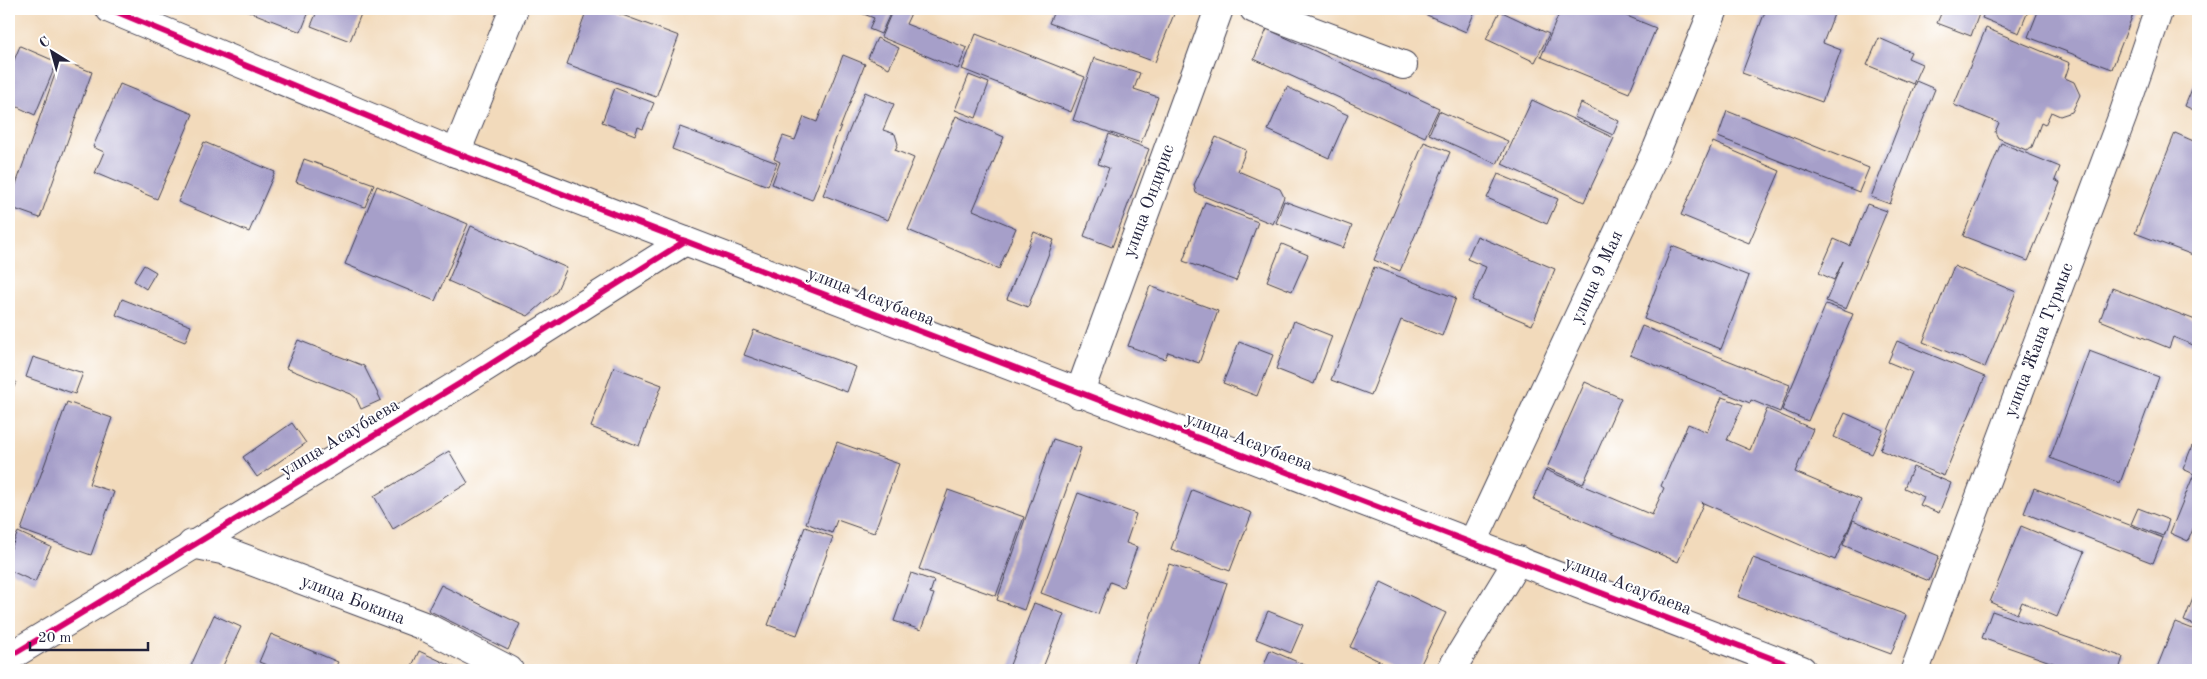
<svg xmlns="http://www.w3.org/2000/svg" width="2207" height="679" viewBox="0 0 2207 679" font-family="'Old Standard TT',serif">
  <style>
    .building { fill: #a69fc9 }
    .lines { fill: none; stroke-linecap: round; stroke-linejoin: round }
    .minor-casing { stroke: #413e4e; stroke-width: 30 }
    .minor { stroke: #fff; stroke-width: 28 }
    .cycleway-casing { stroke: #fff; stroke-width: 9 }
    .cycleway { stroke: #d6006c; stroke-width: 6 }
    .labels { text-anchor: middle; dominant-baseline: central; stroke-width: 4; stroke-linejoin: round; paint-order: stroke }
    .street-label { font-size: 18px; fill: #22223b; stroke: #fff }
  </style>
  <rect width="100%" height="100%" fill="#fff"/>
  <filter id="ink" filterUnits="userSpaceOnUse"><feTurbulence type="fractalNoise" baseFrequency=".02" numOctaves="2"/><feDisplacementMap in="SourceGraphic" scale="10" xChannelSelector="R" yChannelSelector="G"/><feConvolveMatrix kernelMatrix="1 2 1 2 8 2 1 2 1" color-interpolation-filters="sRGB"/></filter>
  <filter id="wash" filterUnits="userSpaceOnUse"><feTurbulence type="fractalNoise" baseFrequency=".0096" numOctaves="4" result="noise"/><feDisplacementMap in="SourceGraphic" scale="20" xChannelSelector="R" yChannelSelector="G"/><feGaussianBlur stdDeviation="1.12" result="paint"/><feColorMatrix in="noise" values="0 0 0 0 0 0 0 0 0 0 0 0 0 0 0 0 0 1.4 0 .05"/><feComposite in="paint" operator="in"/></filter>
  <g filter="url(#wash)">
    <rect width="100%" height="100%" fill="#f2dabb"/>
    <g id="blocks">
      <g class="building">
        <polygon points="243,9 310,9 301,32"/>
        <polygon points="318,9 363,9 350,41 311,26"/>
        <polygon points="587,9 606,9 679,36 656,97 567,64"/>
        <polygon points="862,9 892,9 881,34 869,29 874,18 861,13"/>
        <polygon points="893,9 913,9 906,24 967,48 958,69 881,37"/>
        <polygon points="1055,9 1176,9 1155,62 1049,23"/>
        <polygon points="1413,9 1476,9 1466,32"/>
        <polygon points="1561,9 1610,9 1656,28 1629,93 1541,57"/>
        <polygon points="1766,9 1836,9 1823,43 1841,50 1822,102 1742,73"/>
        <polygon points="1943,9 1967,9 1979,14 1971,36 1937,23"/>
        <polygon points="1986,9 2029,9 2019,33 1982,18"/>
        <polygon points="2039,9 2135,9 2112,69 2028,37"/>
        <polygon points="1500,11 1549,34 1535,62 1486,39"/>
        <polygon points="1986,28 2070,63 2065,78 2074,82 2080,95 2072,112 2060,116 2051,112 2045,125 2041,123 2032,147 2026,150 1998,138 1995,132 1999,123 1954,105"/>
        <polygon points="1267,29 1439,108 1425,137 1254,59"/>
        <polygon points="976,34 1085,77 1071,112 962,69"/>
        <polygon points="877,38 899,48 889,68 868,58"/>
        <polygon points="1879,38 1911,52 1908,58 1922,64 1913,84 1867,65"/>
        <polygon points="20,46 57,62 35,115 9,103 9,72"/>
        <polygon points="843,55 865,64 812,200 772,184 780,162 774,159 783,136 795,140 804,117 817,122"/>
        <polygon points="1094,58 1140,73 1134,89 1158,97 1141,143 1073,120"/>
        <polygon points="60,60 92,72 40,218 9,207 9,204"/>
        <polygon points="2198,74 2198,112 2185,106"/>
        <polygon points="969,75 989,83 976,118 955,110"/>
        <polygon points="1916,81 1935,89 1890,204 1871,197"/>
        <polygon points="120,84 193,114 157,199 95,173 104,152 93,147"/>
        <polygon points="1287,87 1348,115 1329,158 1268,130"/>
        <polygon points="615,88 654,103 643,129 638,127 635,135 602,122"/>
        <polygon points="865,92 894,104 883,130 895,134 898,144 895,150 914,158 888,220 823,195"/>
        <polygon points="1532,100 1614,138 1584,202 1502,164"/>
        <polygon points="1581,103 1619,121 1613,135 1574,117"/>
        <polygon points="1439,111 1508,141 1497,164 1429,134"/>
        <polygon points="1727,111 1869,168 1859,192 1718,137"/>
        <polygon points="956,116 1004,137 973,210 1016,228 999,269 908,230"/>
        <polygon points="680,127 777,163 768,186 672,149"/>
        <polygon points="2175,133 2198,143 2198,257 2135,233"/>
        <polygon points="1109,134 1149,149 1112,247 1084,236 1109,168 1098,164"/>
        <polygon points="1216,137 1246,150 1238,171 1280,189 1284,197 1273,224 1196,193 1194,185"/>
        <polygon points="204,142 275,172 249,232 178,202"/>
        <polygon points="1424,142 1450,152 1400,271 1374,260"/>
        <polygon points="1713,142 1780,171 1749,243 1681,215"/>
        <polygon points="2001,143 2060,167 2055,180 2060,183 2028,261 1963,236"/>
        <polygon points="304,159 374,184 365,207 296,182"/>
        <polygon points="1498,174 1558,199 1547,224 1487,198"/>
        <polygon points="377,186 468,224 435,301 345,264"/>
        <polygon points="1284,201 1352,226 1343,248 1276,223"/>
        <polygon points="1205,202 1258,222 1236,281 1183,261"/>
        <polygon points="1867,204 1887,211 1846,309 1826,301 1843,261 1834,280 1819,273 1834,239 1850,246"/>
        <polygon points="471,226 567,268 556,292 528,316 448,281"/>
        <polygon points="1034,232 1054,240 1028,307 1007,299"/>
        <polygon points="1477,236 1555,269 1532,325 1472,300 1486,267 1467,259"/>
        <polygon points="1282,244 1308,255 1292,291 1267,281"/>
        <polygon points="1672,246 1749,276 1721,349 1644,319"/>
        <polygon points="144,265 156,272 146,289 134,281"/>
        <polygon points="1954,266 2016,292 1985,367 1923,342"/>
        <polygon points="1374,267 1456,298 1442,336 1401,320 1371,395 1331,380"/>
        <polygon points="1150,286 1218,311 1199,363 1168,352 1165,359 1128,346"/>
        <polygon points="2112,288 2198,321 2198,347 2173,337 2169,348 2100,320"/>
        <polygon points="122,299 191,326 185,342 116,315"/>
        <polygon points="1826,304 1853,314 1808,421 1782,410"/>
        <polygon points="1294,321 1332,336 1314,384 1276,369"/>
        <polygon points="1642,326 1790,385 1780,412 1751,400 1750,403 1630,355"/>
        <polygon points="754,330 856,367 847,392 744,355"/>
        <polygon points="298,340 364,366 381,400 361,409 356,398 351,394 286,368"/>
        <polygon points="1897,341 1985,377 1944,476 1880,450 1912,372 1888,362"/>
        <polygon points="1239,342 1273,355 1257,396 1223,383"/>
        <polygon points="2089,351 2159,377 2120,483 2050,458"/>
        <polygon points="33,357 83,373 75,394 26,377"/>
        <polygon points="614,367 662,385 639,446 591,427"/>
        <polygon points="9,379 16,382 9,399"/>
        <polygon points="1585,382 1621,398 1583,484 1547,468"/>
        <polygon points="1722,397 1743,405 1727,440 1750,450 1767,409 1813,429 1795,472 1861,500 1835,560 1701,502 1703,504 1678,562 1533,499 1546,470 1652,515 1664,488 1661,486 1688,424 1707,432"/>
        <polygon points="67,402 112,418 89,484 114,492 91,555 21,530"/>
        <polygon points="1845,413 1883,430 1872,454 1834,437"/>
        <polygon points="292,423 306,443 257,477 243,457"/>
        <polygon points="1053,439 1081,448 1024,610 997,600"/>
        <polygon points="837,442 899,464 874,533 837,520 832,533 806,523"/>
        <polygon points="2192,446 2198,449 2198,517 2188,541 2170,533 2194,474 2183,469"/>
        <polygon points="449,451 468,483 393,529 374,496"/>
        <polygon points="1913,467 1951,483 1939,513 1920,505 1924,497 1904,488"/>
        <polygon points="2034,488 2163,538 2153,563 2024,513"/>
        <polygon points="948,490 1024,517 996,596 919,569"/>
        <polygon points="1192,490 1252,513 1230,571 1171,549"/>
        <polygon points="1078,493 1136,514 1126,543 1137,547 1123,587 1110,582 1098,614 1041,593"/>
        <polygon points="2138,508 2169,520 2163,536 2131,524"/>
        <polygon points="1853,520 1939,556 1929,581 1843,545"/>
        <polygon points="2021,526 2084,552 2057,617 2022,602 2017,614 1990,602"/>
        <polygon points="805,527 833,537 797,635 768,625"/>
        <polygon points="18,532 51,547 35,582 9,570 9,553"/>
        <polygon points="1753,558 1906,615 1891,654 1738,597"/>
        <polygon points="1169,564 1227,583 1197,670 1151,670 1134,664"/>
        <polygon points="911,573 934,581 930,593 934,594 921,630 894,621"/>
        <polygon points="1381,582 1446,613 1418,670 1398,670 1350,647"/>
        <polygon points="441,585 520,624 508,650 428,610"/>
        <polygon points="2198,586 2198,626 2184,621"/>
        <polygon points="1034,603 1064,614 1042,670 1008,670"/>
        <polygon points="1268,611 1303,625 1291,653 1256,639"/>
        <polygon points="1992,611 2123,657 2119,670 2073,670 1982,638"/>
        <polygon points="214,615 241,627 221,670 189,670"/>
        <polygon points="2175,622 2198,631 2198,670 2156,670"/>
        <polygon points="271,634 338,662 334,670 279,670 259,662"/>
        <polygon points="1270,650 1316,670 1262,670"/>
        <polygon points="419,651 460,670 410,670"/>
      </g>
    </g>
  </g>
  <g filter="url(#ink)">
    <use href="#blocks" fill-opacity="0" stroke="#413e4e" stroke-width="1"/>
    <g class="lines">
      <g class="minor-casing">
        <g id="minor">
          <polyline points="110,9 456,153 1802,670"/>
          <polyline points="1254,9 1403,65"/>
          <polyline points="456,153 514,9"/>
          <polyline points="1079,394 1219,9"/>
          <polyline points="1473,542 1657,149 1714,9"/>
          <polyline points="192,544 222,550 424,626 509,670"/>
          <polyline points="9,657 459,384 685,241"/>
          <polyline points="1451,670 1518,560"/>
          <polyline points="1915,670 2123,115 2159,9"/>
        </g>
      </g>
      <use href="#minor" class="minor"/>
      <g class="cycleway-casing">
        <g id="cycleway">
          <polyline points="110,9 456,153 1802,670"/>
          <polyline points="9,657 459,384 685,241"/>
        </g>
      </g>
      <use href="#cycleway" class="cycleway"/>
    </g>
  </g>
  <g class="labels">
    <g class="street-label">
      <text transform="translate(1149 201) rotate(-70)">улица Ондирис</text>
      <text transform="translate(1597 277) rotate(-65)">улица 9 Мая</text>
      <text transform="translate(871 297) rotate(21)">улица Асаубаева</text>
      <text transform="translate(2039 340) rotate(-69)">улица Жана Турмыс</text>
      <text transform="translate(340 438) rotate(-31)">улица Асаубаева</text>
      <text transform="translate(1249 442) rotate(21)">улица Асаубаева</text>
      <text transform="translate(1628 586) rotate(21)">улица Асаубаева</text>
      <text transform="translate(353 600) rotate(21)">улица Бокина</text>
    </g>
  </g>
  <rect width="2207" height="679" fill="none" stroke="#fff" stroke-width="30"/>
  <g transform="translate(52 52) rotate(323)" stroke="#ffffff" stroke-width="4" paint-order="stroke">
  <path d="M0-4L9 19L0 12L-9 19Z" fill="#22223b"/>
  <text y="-8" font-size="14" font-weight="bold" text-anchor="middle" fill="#22223b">С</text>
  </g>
  <path d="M30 642v8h118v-8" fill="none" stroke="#22223b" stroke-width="2.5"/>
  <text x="38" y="642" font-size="15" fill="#22223b" stroke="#ffffff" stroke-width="4" paint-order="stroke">20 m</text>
</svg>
